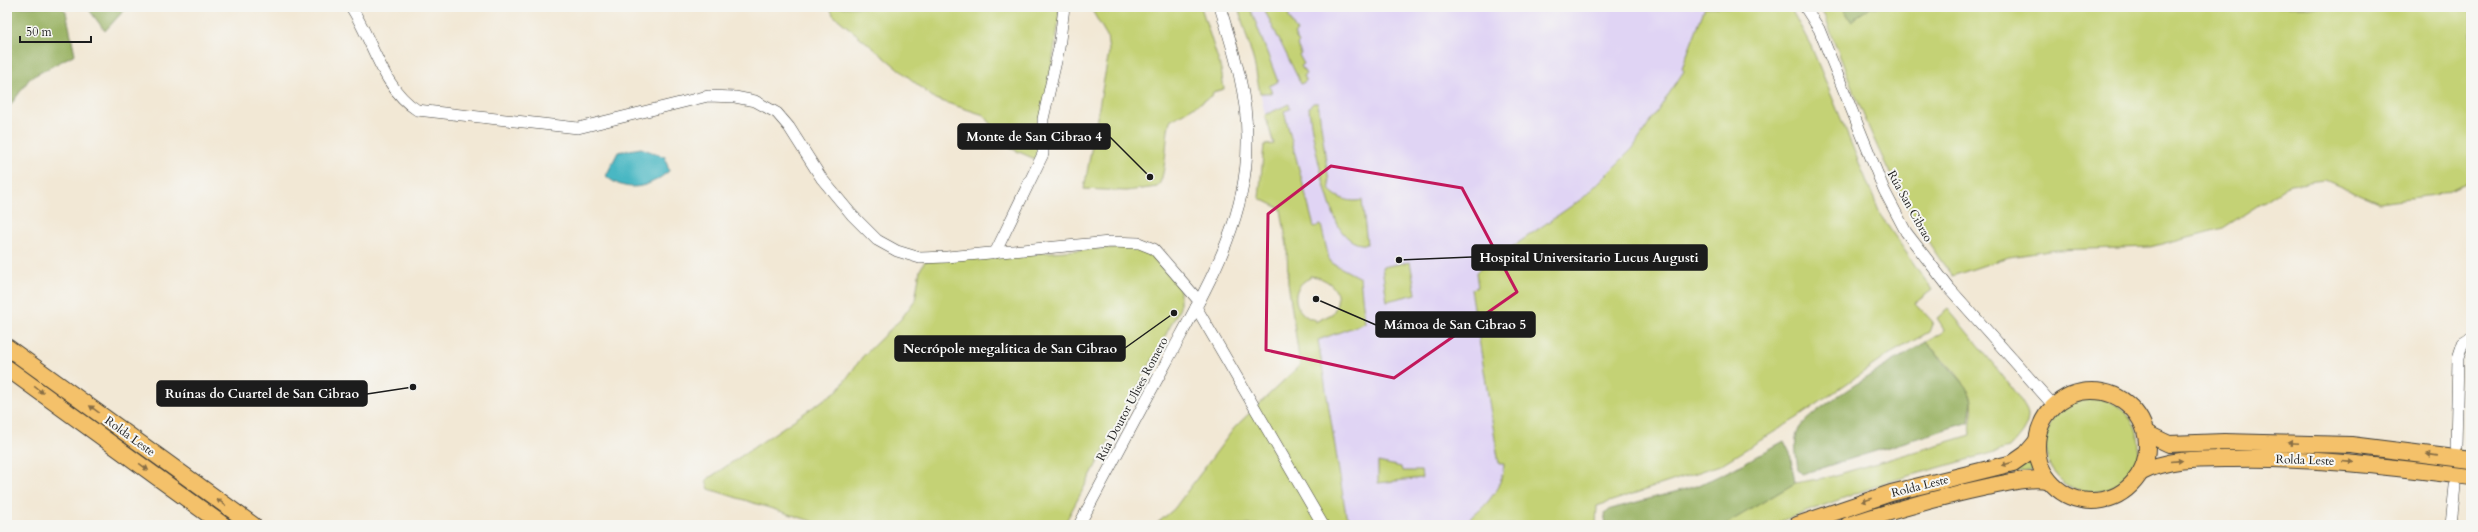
<svg xmlns="http://www.w3.org/2000/svg" width="2478" height="532" viewBox="0 0 2478 532" font-family="Cardo,serif">
  <style>
    .built { fill: #e0d4f4 }
    .green { fill: #c4d274; stroke: #707748; fill-rule: evenodd }
    .forest { fill: #9bb466; stroke: #5c6841 }
    .water { fill: #49b7c3; stroke: #326a70 }
    .lines { fill: none; stroke-linecap: round; stroke-linejoin: round }
    .minor-casing { stroke: #3c3b38; stroke-width: 12 }
    .highway-casing { stroke: #3c3b38; stroke-width: 18 }
    .minor { stroke: #fff; stroke-width: 11 }
    .highway { stroke: #f4c16b; stroke-width: 16 }
    .oneway { fill: #886e44 }
    .marked { fill: none; stroke: #c2185b; stroke-width: 3; stroke-linejoin: round }
    .labels { text-anchor: middle; dominant-baseline: central; stroke-width: 4; stroke-linejoin: round; paint-order: stroke }
    .street-label { font-size: 12px; fill: #1c1c1c; stroke: #f6f6f2 }
    .leader { fill: none; stroke: #1c1c1c; stroke-width: 1.5 }
    .callout-dot { fill: #1c1c1c; stroke: #f6f6f2; stroke-width: 1.5 }
    .callout { fill: #1c1c1c; stroke: #1c1c1c; stroke-width: 1.5 }
    .callout-label { font-size: 13px; text-anchor: middle; font-weight: bold; fill: #fff }
  </style>
  <rect width="100%" height="100%" fill="#f6f6f2"/>
  <filter id="ink" filterUnits="userSpaceOnUse"><feTurbulence type="fractalNoise" baseFrequency=".025" numOctaves="2"/><feDisplacementMap in="SourceGraphic" scale="8" xChannelSelector="R" yChannelSelector="G"/><feConvolveMatrix kernelMatrix="1 2 1 2 8 2 1 2 1" color-interpolation-filters="sRGB"/></filter>
  <filter id="wash" filterUnits="userSpaceOnUse"><feTurbulence type="fractalNoise" baseFrequency=".012" numOctaves="4" result="noise"/><feDisplacementMap in="SourceGraphic" scale="16" xChannelSelector="R" yChannelSelector="G"/><feGaussianBlur stdDeviation="0.9" result="paint"/><feColorMatrix in="noise" values="0 0 0 0 0 0 0 0 0 0 0 0 0 0 0 0 0 1.4 0 .05"/><feComposite in="paint" operator="in"/></filter>
  <g filter="url(#wash)">
    <rect width="100%" height="100%" fill="#f2e8d5"/>
    <polygon class="built" points="1238,7 1726,7 1633,148 1583,198 1476,272 1504,464 1503,475 1496,492 1473,517 1461,525 1355,525 1346,515 1315,322 1332,314 1338,302 1338,293 1334,285 1327,280 1309,276 1265,115 1254,62"/>
    <g class="green">
      <polygon points="830,7 1059,7 1059,20 1037,160 1010,148 984,115 935,99 833,15"/>
      <path d="M 1090,7 L 1201,7 L 1221,69 L 1224,89 L 1213,92 L 1212,96 L 1170,121 C 1165,137 1167,178 1157,187 L 1126,191 L 1084,189 L 1109,52 L 1107,36 Z"/>
      <polygon points="1238,7 1250,7 1278,82 1269,86 1272,93 1260,93 1254,62"/>
      <polygon points="1263,7 1287,7 1291,12 1288,15 1297,32 1294,34 1299,43 1297,45 1301,54 1299,55 1304,64 1301,66 1306,74 1303,76 1306,81 1301,84"/>
      <path d="M 1705,7 L 1790,7 L 1811,46 L 1881,216 L 1932,290 L 1915,303 L 1933,322 L 1929,332 L 1888,355 L 1797,418 L 1720,465 L 1597,506 L 1596,525 L 1461,525 C 1483,510 1502,491 1504,464 L 1499,464 L 1471,289 L 1478,287 L 1476,272 L 1583,198 L 1633,148 L 1684,71 L 1682,68 Z"/>
      <path d="M 1819,7 L 1843,7 L 1851,21 L 1870,7 L 2471,7 L 2471,181 L 2435,196 L 2378,203 L 2325,180 L 2291,184 L 2223,228 L 2150,247 L 2056,250 L 2009,257 L 1952,276 C 1894,199 1859,107 1825,17 Z"/>
      <path d="M 1313,103 L 1318,103 L 1330,190 C 1337,199 1352,203 1362,200 L 1367,244 C 1357,245 1350,241 1343,233 C 1329,217 1310,130 1309,107 Z"/>
      <path d="M 1289,104 L 1290,109 L 1284,111 L 1314,227 L 1321,225 L 1329,259 L 1332,263 L 1360,278 L 1365,323 L 1318,340 L 1346,515 L 1355,525 L 1155,525 L 1174,509 L 1235,427 L 1300,365 L 1288,282 L 1287,246 L 1281,209 L 1259,198 L 1264,145 L 1274,144 L 1265,115 ZM 1310,276 C 1331,278 1346,294 1332,314 L 1315,322 L 1315,320 C 1293,315 1288,287 1310,278 Z"/>
      <polygon points="1122,247 1140,247 1155,255 1174,276 1180,291 1180,308 1064,525 824,525 709,489 706,481 709,478 838,390 863,356 901,319 915,300 920,270 925,261"/>
      <polygon points="1410,262 1416,294 1387,301 1382,267"/>
      <path d="M 1948,309 C 1960,324 2026,401 2028,414 C 2029,428 2017,439 2009,448 L 1884,483 L 1771,525 L 1724,525 L 1795,483 L 1829,477 L 1971,435 C 1969,422 1974,411 1972,401 C 1969,382 1939,356 1926,342 L 1942,333 L 1944,329 L 1937,318 Z"/>
      <circle cx="2092" cy="445" r="47"/>
      <polygon points="2030,458 2034,470 2005,475 2005,472"/>
      <polygon points="1378,462 1401,467 1402,471 1421,471 1422,478 1378,483"/>
    </g>
    <g class="forest">
      <polygon points="7,7 62,7 66,12 75,54 30,78 7,110"/>
      <polygon points="87,7 127,7 105,31"/>
      <polygon points="1843,7 1870,7 1851,21"/>
      <path d="M 1926,342 L 1967,387 L 1972,401 L 1969,422 L 1802,474 L 1798,470 C 1797,458 1793,442 1798,431 C 1805,411 1904,355 1926,342 Z"/>
      <polygon points="1784,441 1790,453 1795,483 1724,525 1606,525 1604,514 1611,509 1697,486 1733,469"/>
    </g>
    <path class="water" d="M 641,148 L 665,157 L 669,171 C 649,188 626,194 606,176 L 618,152 Z"/>
  </g>
  <g filter="url(#ink)">
    <g class="lines">
      <g class="minor-casing">
        <g id="minor">
          <path d="M 351,7 C 373,40 382,88 417,110 L 578,128 L 708,96 L 735,97 L 755,101 L 777,113 L 789,127 L 822,179 L 852,215 L 877,240 L 897,251 L 920,258 L 947,257 L 1110,242 L 1139,243 L 1154,249 L 1199,301"/>
          <polyline points="1805,7 1819,29 1884,190 1906,232 1950,289 2054,406"/>
          <polyline points="995,253 1043,154 1043,119 1059,48 1064,7"/>
          <polyline points="1196,307 1323,525"/>
          <polyline points="2456,447 2458,358 2463,343 2471,338"/>
          <path d="M 1079,525 C 1108,471 1136,418 1165,365 C 1202,295 1247,225 1247,143 C 1248,96 1234,52 1220,7"/>
          <polyline points="2451,525 2455,486"/>
        </g>
      </g>
      <g class="highway-casing">
        <g id="highway">
          <polyline points="7,347 253,525"/>
          <polyline points="7,368 223,525"/>
          <circle cx="2092" cy="446" r="55"/>
          <polyline points="2146,433 2169,444 2224,442 2351,445 2471,460"/>
          <path d="M 2140,473 C 2169,458 2200,459 2232,459 C 2312,457 2391,467 2471,477"/>
          <polyline points="1797,525 1891,493 2013,463 2026,454 2037,441"/>
          <path d="M 1848,525 C 1894,510 1940,497 1987,487 C 2008,483 2027,477 2048,480"/>
        </g>
      </g>
      <use href="#minor" class="minor"/>
      <use href="#highway" class="highway"/>
    </g>
    <defs><path id="oneway-solid" d="M-6-.8H1V-3.2L6.5 0L1 3.2V.8H-6Z"/></defs>
    <g class="oneway">
      <use href="#oneway-solid" transform="translate(39 390) rotate(36)"/>
      <use href="#oneway-solid" transform="translate(94 409) rotate(-144)"/>
      <use href="#oneway-solid" transform="translate(2293 443) rotate(-178)"/>
      <use href="#oneway-solid" transform="translate(2432 455) rotate(-172)"/>
      <use href="#oneway-solid" transform="translate(2177 461) rotate(-5)"/>
      <use href="#oneway-solid" transform="translate(2348 462) rotate(5)"/>
      <use href="#oneway-solid" transform="translate(2007 464) rotate(164)"/>
      <use href="#oneway-solid" transform="translate(144 467) rotate(36)"/>
      <use href="#oneway-solid" transform="translate(1867 500) rotate(162)"/>
      <use href="#oneway-solid" transform="translate(221 502) rotate(-144)"/>
    </g>
  </g>
  <path class="marked" d="M 1331,166 L 1462,188 L 1517,292 L 1394,378 L 1266,350 L 1268,214 Z"/>
  <g class="labels">
    <g class="street-label">
      <text transform="translate(1910 206) rotate(61)">Rúa San Cibrao</text>
      <text transform="translate(1132 399) rotate(-62)">Rúa Doutor Ulises Romero</text>
      <text transform="translate(130 436) rotate(36)">Rolda Leste</text>
      <text transform="translate(2305 460) rotate(2)">Rolda Leste</text>
      <text transform="translate(1920 486) rotate(-14)">Rolda Leste</text>
    </g>
  </g>
  <path class="leader" d="M1150 177L1110 137M1399 260L1472 257M1316 299L1376 325M1174 313L1125 348M413 387L367 394"/>
  <g class="callout-dot">
    <circle cx="1150" cy="177" r="4"/>
    <circle cx="1399" cy="260" r="4"/>
    <circle cx="1316" cy="299" r="4"/>
    <circle cx="1174" cy="313" r="4"/>
    <circle cx="413" cy="387" r="4"/>
  </g>
  <g class="callout">
    <rect x="958" y="124" width="152" height="25" rx="4"/>
    <rect x="1472" y="245" width="235" height="25" rx="4"/>
    <rect x="1376" y="312" width="159" height="25" rx="4"/>
    <rect x="895" y="336" width="230" height="25" rx="4"/>
    <rect x="157" y="381" width="210" height="25" rx="4"/>
  </g>
  <g class="callout-label">
    <text x="1034" y="141">Monte de San Cibrao 4</text>
    <text x="1589" y="262">Hospital Universitario Lucus Augusti</text>
    <text x="1455" y="329">Mámoa de San Cibrao 5</text>
    <text x="1010" y="353">Necrópole megalítica de San Cibrao</text>
    <text x="262" y="398">Ruínas do Cuartel de San Cibrao</text>
  </g>
  <rect width="2478" height="532" fill="none" stroke="#f6f6f2" stroke-width="24"/>
  <path d="M20 36v6h71v-6" fill="none" stroke="#1c1c1c" stroke-width="2"/>
  <text x="26" y="36" font-size="12" fill="#1c1c1c" stroke="#f6f6f2" stroke-width="3" paint-order="stroke">50 m</text>
</svg>
